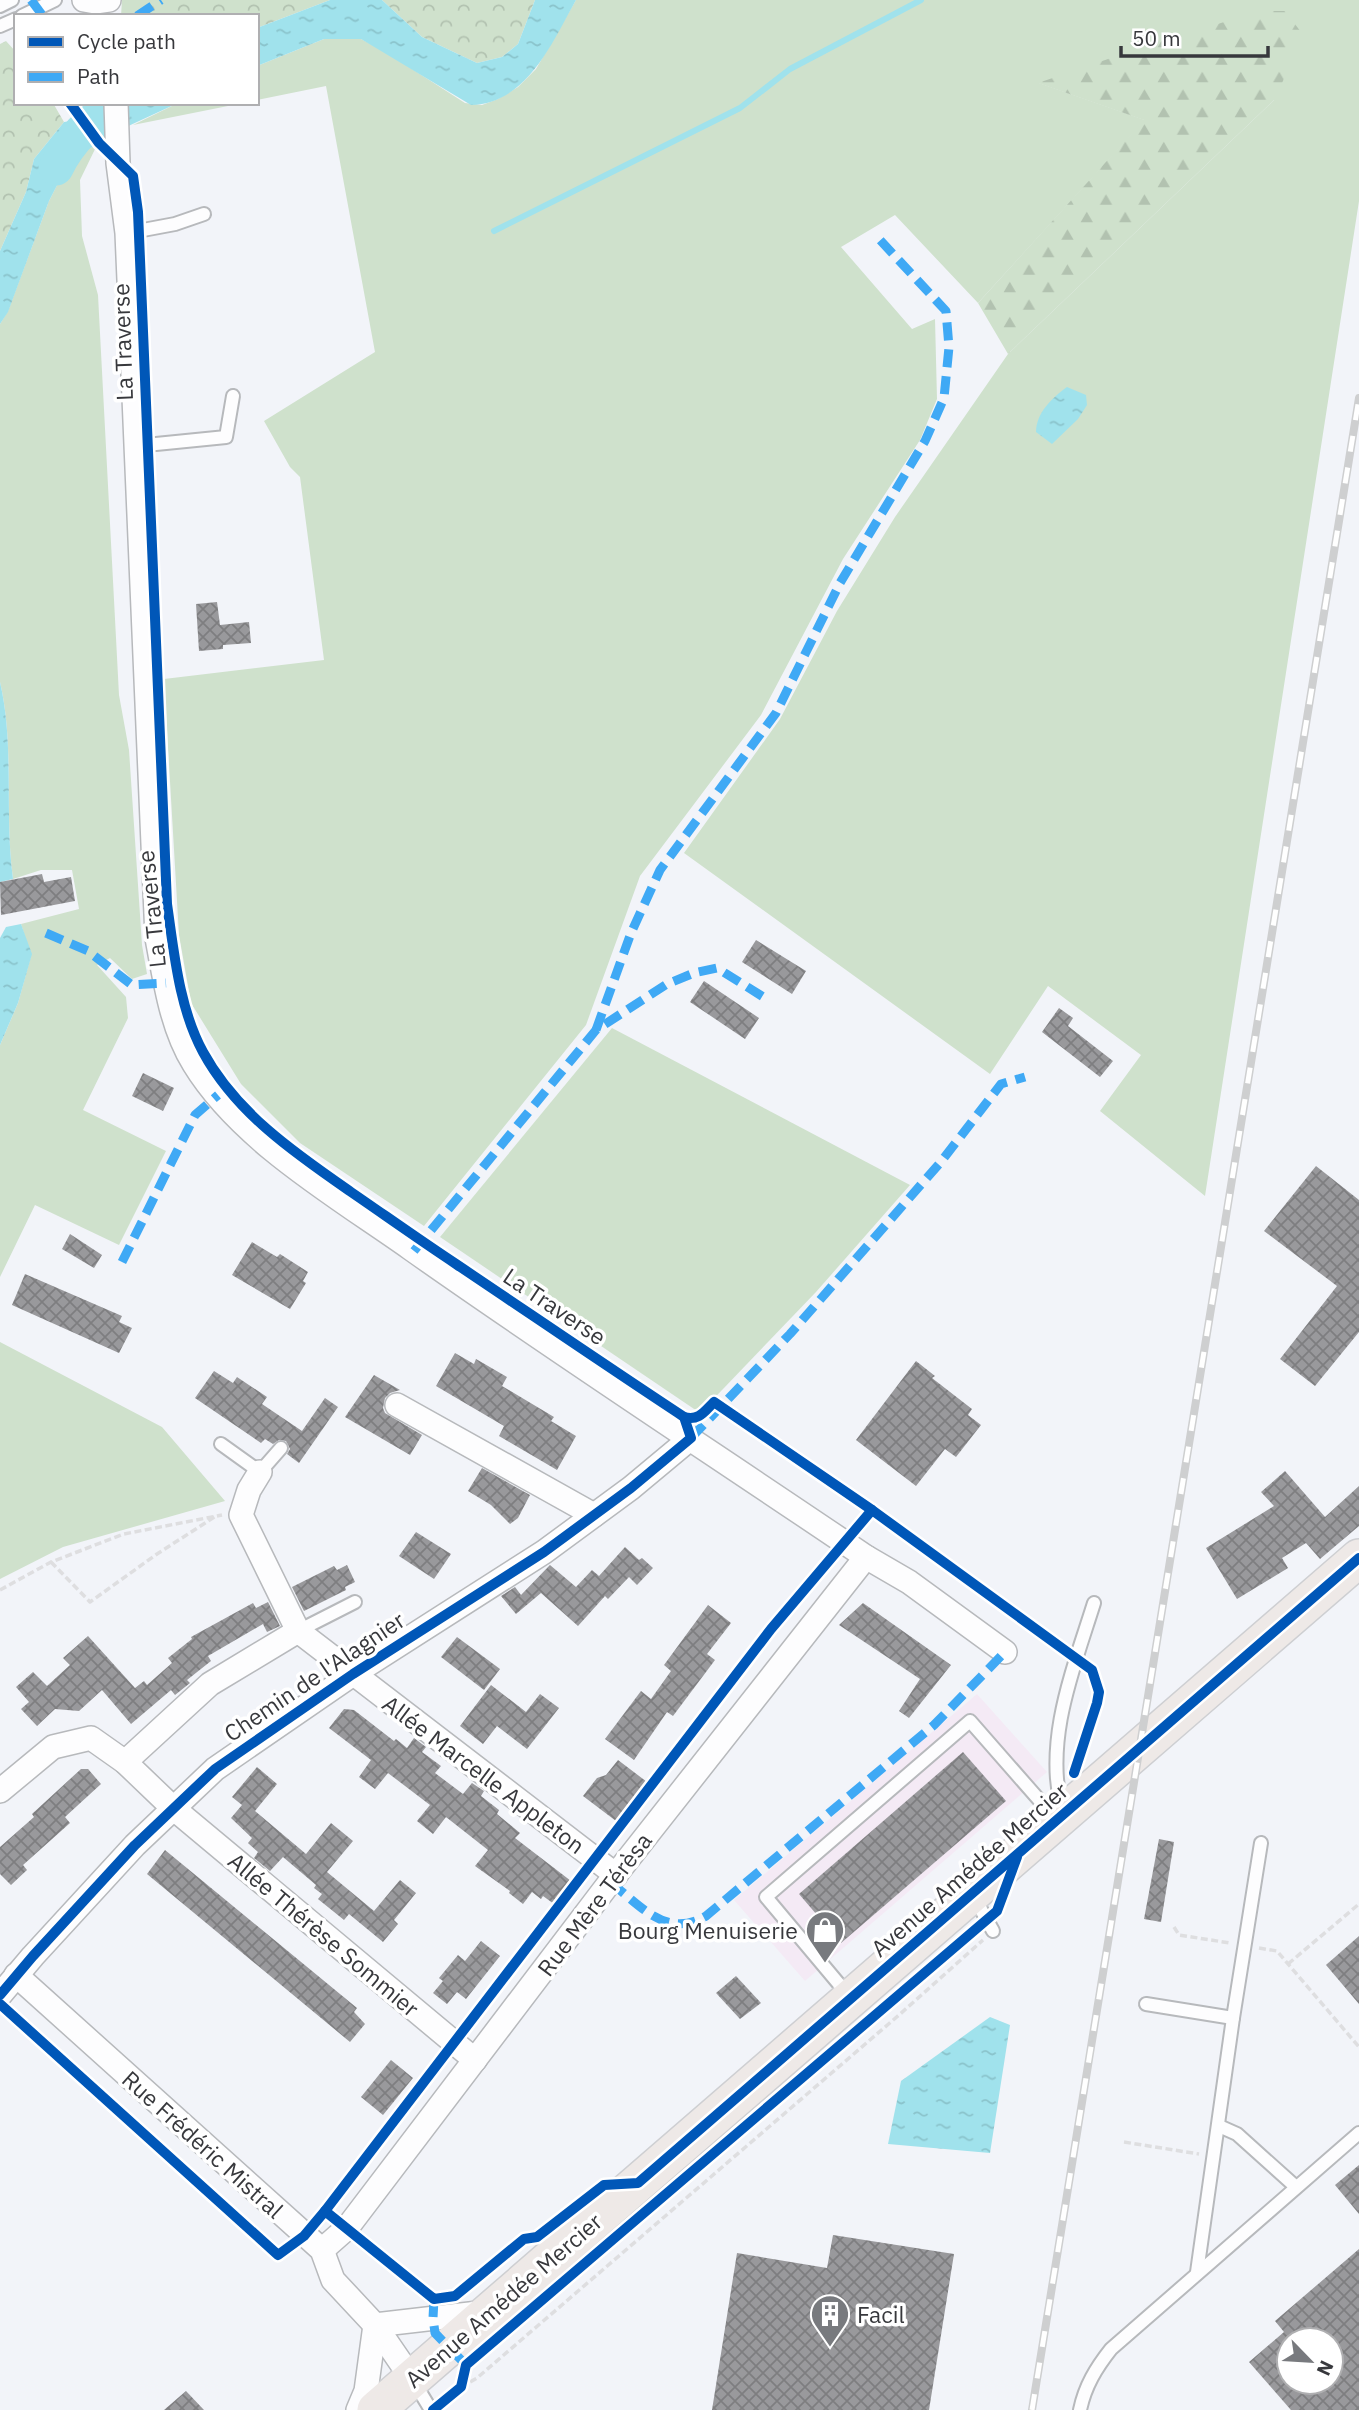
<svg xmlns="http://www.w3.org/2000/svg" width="1359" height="2410" viewBox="0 0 1359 2410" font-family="'IBM Plex Sans',sans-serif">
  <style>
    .commercial { fill: #f4eaf5 }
    .grass { fill: #cfe1cc }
    .forest { fill: url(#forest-firs) }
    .park { fill: url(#park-crowns) }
    .water { fill: url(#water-ripples) }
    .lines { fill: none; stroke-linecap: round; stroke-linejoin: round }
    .stream { stroke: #a0e2ec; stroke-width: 6 }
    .river { stroke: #a0e2ec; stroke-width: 35 }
    .building { fill: url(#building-cross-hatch); fill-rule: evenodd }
    .service-casing { stroke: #b7b9bc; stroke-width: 16 }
    .minor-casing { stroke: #b7b9bc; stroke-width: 26 }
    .primary-casing { stroke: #cecfd2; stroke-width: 40 }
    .path { stroke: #dedee0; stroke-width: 3.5; stroke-dasharray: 7 3.5; stroke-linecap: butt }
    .service { stroke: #fdfdfe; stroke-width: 12 }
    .minor { stroke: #fdfdfe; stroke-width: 23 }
    .primary { stroke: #eee9e7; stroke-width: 37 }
    .rail-casing { stroke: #cecfd0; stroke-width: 8 }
    .rail { stroke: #fff; stroke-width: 5; stroke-dasharray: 16; stroke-linecap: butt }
    .quiet { stroke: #3fa9f5; stroke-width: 9; stroke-dasharray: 18 9; stroke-linecap: butt }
    .cycleway-casing { stroke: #fff; stroke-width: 15 }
    .cycleway { stroke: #0057b8; stroke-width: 10 }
    .labels { text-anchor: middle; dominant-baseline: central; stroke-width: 7; stroke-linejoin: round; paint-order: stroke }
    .street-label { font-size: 23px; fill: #37383c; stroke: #fff }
    .poi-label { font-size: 23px; fill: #37383c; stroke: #fff; text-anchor: end }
  </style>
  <defs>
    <pattern id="forest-firs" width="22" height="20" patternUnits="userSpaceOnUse" patternTransform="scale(1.75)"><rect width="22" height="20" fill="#cfe1cc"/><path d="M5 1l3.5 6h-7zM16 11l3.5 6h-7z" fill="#b2c2b0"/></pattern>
    <pattern id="park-crowns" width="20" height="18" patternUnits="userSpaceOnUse" patternTransform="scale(1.75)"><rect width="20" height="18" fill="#cfe1cc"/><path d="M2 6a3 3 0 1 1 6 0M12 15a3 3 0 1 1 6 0" fill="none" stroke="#b2c2b0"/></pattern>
    <pattern id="water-ripples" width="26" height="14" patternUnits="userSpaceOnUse" patternTransform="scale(1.75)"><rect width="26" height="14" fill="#a0e2ec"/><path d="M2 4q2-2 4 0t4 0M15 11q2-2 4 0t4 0" fill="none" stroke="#8ac3cb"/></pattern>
    <pattern id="building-cross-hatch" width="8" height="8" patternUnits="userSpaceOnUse" patternTransform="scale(1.75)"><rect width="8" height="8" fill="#99999c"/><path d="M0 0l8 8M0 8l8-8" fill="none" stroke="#7e7e80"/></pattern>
  </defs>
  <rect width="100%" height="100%" fill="#f2f4f9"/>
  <polygon class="commercial" points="977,1694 1047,1772 805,1981 734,1900"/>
  <g class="grass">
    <polygon points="576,0 1359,0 1359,201 1205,1196 1100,1111 1141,1055 1048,986 990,1074 684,853 780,719 837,611 895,517 1008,354 1274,100 1039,83 1145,120 978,303 895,215 841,247 912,329 935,319 937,399 920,440 843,559 761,715 640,876 586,1025 424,1226 300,1143 241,1084 191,1003 179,935 164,679 324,660 300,477 290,467 264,421 375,352 326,86 257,100 257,66 324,39 361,39 384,51 465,103 482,105 498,99 518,87 536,69"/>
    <polygon points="178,103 243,103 133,125"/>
    <path d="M 97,145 L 80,180 L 82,236 L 98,295 L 119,695 L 129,750 L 142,945 L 147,974 L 132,979 L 110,958 L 97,965 L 126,997 L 128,1018 L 83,1110 L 166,1151 L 119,1245 L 35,1205 L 0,1277 L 0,1045 L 18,1003 L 31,956 L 21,924 L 79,909 L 72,870 L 41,870 L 13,879 C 4,813 15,747 0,682 L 0,324 L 8,311 L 49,201 L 72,155 Z"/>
    <polygon points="612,1028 910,1185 816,1292 700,1413 440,1237"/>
    <polygon points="0,1342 162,1427 225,1501 63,1547 0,1579"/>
  </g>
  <polygon class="forest" points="1260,11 1285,11 1304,36 1274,100 1008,354 978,303 1144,120 1038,83 1146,46"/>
  <g class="park">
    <polygon points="122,0 330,0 257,28 257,16 121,16"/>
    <polygon points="382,0 535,0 518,44 502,57 477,63 422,37"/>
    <polygon points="6,41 16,52 16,103 53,103 64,122 34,159 26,192 0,251 0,44"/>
  </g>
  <g class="water">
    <path d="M 330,0 L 382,0 L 422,37 L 477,63 L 502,57 L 518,44 L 535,0 L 576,0 C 553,41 527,104 471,105 L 361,39 L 324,39 L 257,66 L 257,28 Z"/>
    <polygon points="92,103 112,103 114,131 100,142 84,114"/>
    <polygon points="122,103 178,103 124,128"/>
    <polygon points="78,120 97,145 72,156 49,201 8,312 0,324 0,251 26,192 34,159 64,122"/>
    <path d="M 1067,387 L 1086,395 L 1087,405 L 1078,419 L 1052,444 L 1036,432 C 1036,413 1052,398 1067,387 Z"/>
    <path d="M 0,682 C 15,747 4,813 13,879 L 0,882 Z"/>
    <polygon points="21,924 32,954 18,1003 0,1045 0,938 6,927"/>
    <polygon points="990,2017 1010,2025 990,2153 888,2144 901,2081"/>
  </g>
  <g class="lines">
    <polyline class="stream" points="494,231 740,108 790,69 921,0"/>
    <path class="river" d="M 56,168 C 68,142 92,118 117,103"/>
  </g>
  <g class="building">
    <polygon points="217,602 220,625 249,622 251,643 223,645 223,649 199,651 196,604"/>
    <polygon points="42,874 44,882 71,877 75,901 1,915 0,882"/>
    <polygon points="756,940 806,971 792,994 742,962"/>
    <polygon points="704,981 759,1018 745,1039 690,1002"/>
    <polygon points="1059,1008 1073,1018 1068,1026 1113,1061 1100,1077 1042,1032"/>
    <polygon points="143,1073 174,1088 163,1111 132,1096"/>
    <polygon points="1316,1166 1359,1200 1359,1332 1315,1386 1280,1359 1337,1286 1264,1231"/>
    <polygon points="70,1234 102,1255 94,1268 62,1249"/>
    <polygon points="252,1242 277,1257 280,1254 308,1272 303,1281 306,1283 290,1309 232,1275"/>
    <polygon points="25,1274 122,1316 119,1322 132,1328 119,1353 12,1305"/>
    <polygon points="455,1353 474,1364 476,1359 507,1377 502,1386 554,1417 551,1421 576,1436 557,1470 499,1436 504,1426 436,1386"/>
    <polygon points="916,1361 935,1376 932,1378 972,1409 968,1415 981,1425 956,1457 945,1449 916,1486 856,1440"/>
    <polygon points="214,1371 233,1383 237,1377 267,1397 262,1404 302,1431 325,1398 338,1407 299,1463 287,1454 290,1449 286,1441 279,1440 273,1444 265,1439 261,1443 195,1398"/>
    <polygon points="374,1375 400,1390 390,1393 385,1398 383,1408 385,1413 422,1435 410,1455 345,1417"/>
    <polygon points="482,1468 530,1495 518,1518 510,1524 491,1505 468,1491"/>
    <polygon points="1285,1471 1325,1517 1359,1486 1359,1526 1320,1559 1306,1543 1282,1558 1288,1568 1237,1599 1206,1548 1274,1506 1261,1492"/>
    <polygon points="416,1532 451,1554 434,1579 399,1556"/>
    <polygon points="625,1547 639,1560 642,1558 653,1568 637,1585 629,1577 608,1599 605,1596 578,1626 541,1593 516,1614 501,1596 515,1587 521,1595 550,1565 576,1587 592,1570 599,1576"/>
    <polygon points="347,1565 355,1582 345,1587 346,1590 304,1611 292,1587 334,1566 337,1570"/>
    <polygon points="268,1602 280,1626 267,1632 263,1624 208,1656 211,1661 187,1680 190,1683 175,1695 171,1690 131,1724 102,1690 79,1711 55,1709 37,1726 21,1709 29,1702 16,1687 33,1672 47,1686 70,1665 63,1658 88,1636 135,1688 144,1681 147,1685 172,1663 168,1658 192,1639 191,1637 253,1603 256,1608"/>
    <polygon points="863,1603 951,1665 909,1718 899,1711 920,1679 839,1625"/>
    <polygon points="708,1605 731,1623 707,1654 715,1660 673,1716 667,1712 634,1760 605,1739 641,1691 651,1699 671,1671 664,1665"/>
    <polygon points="457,1637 500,1669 484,1690 441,1657"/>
    <polygon points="491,1685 526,1712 540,1694 559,1708 527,1749 497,1726 483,1744 460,1726"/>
    <polygon points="344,1709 354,1710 394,1741 396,1739 407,1748 414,1738 426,1747 422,1752 441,1766 435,1773 463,1794 472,1783 484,1791 481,1796 499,1810 497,1814 520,1833 515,1838 571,1881 554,1904 543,1896 541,1899 532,1892 523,1904 509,1893 510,1891 475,1866 488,1850 446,1817 433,1834 417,1821 430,1805 388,1773 375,1789 359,1777 371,1760 329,1728"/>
    <polygon points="963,1752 1006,1801 841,1943 799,1894"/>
    <polygon points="618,1760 647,1782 616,1821 583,1796 597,1778 606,1775"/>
    <polygon points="257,1767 277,1784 255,1811 306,1854 331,1823 353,1841 327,1872 374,1911 400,1880 416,1893 394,1920 398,1924 383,1942 349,1914 344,1920 318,1899 322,1894 314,1888 316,1885 283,1857 270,1871 254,1858 258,1852 248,1843 252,1838 231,1818 242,1805 232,1797"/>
    <polygon points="81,1769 88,1769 101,1784 65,1817 70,1823 23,1865 27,1870 11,1885 0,1874 0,1847 34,1817 32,1814"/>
    <polygon points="1159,1839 1174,1842 1161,1922 1144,1919"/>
    <polygon points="165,1850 357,2008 354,2012 365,2024 350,2042 147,1874"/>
    <polygon points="1359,1936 1359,2004 1326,1965"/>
    <polygon points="481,1941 500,1956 466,1999 457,1992 447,2004 433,1993 443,1981 439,1978 458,1955 465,1961"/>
    <polygon points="736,1976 761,2003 740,2019 716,1993"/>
    <polygon points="391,2060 413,2078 383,2115 361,2097"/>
    <polygon points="1359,2165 1359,2214 1335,2185"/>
    <polygon points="833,2235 954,2254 929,2410 712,2410 737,2253 827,2268"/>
    <path d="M 1359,2249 L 1359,2410 L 1291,2410 L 1249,2362 L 1284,2332 L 1275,2321 ZM 1289,2340 L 1331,2340 L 1331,2382 L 1289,2382 Z"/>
    <polygon points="186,2391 204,2410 164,2410"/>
  </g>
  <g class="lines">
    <g class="service-casing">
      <g id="service">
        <polyline points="0,6 12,0"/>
        <polyline points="22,16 55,0"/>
        <polyline points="0,26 16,19"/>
        <polyline points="127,233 175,224 204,214"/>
        <polyline points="136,446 226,437 233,396"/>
        <polyline points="221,1444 260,1472 281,1448"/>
        <polyline points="298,1631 355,1602"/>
        <path d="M 1062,1810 C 1044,1740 1073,1670 1094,1603"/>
        <polyline points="974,1897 993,1931"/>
        <polyline points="849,1996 766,1897 970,1721 1055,1818"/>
        <polyline points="1146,2004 1233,2018"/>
        <polyline points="1219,2126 1237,2134 1296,2187"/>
        <polyline points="1197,2272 1233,2018 1261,1843"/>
        <polyline points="414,2382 431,2410"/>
        <path d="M 1080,2410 C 1085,2386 1096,2368 1111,2349 L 1359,2133"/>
      </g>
    </g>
    <g class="minor-casing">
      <g id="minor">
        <polyline points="84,0 95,2 109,0"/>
        <path d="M 116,103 L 118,163 L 127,233 L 157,938 C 165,980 171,1027 194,1064 C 241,1141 338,1197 410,1248 C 560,1354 714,1454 866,1557 L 909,1582 L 1005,1652"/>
        <polyline points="397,1405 594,1515"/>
        <polyline points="260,1472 249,1490 241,1515 298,1631"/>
        <polyline points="125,1762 210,1684 298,1631 616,1875"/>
        <polyline points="0,1791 53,1747 91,1738 125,1762 173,1808 475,2060"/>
        <polyline points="16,1975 322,2250 333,2280 375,2325 412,2379"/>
        <polyline points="0,1995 33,1956 135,1845 215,1769 353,1674 544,1552 631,1488 691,1438"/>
        <polyline points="322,2250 347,2228 610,1882 866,1557"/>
        <polyline points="358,2410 366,2391 375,2325 487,2312"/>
      </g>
    </g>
    <g class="primary-casing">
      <polyline id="primary" points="376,2410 1359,1558"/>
    </g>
    <g class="path">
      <polyline points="74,108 95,138"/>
      <polyline points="51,1562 90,1602 157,1554 216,1516"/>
      <polyline points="0,1590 51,1562 124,1534 222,1515"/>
      <polyline points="1174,1927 1179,1935 1230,1943"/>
      <polyline points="1259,1948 1277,1951 1359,2047"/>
      <polyline points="1288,1964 1359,1904"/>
      <polyline points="1124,2142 1199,2154"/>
      <polyline points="461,2387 477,2378 899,2015 983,1940"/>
    </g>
    <use href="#service" class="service"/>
    <use href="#minor" class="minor"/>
    <use href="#primary" class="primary"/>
    <g class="rail-casing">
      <polyline id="rail" points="1032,2410 1359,398"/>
    </g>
    <use href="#rail" class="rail"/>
    <g class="quiet">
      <polyline points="31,0 43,16"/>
      <polyline points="137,16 161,0"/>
      <polyline points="46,933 88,951 132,985 166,983"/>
      <polyline points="596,1030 631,933 660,870 776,713 840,583 925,441 944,398 949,347 946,311 880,240"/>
      <polyline points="414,1251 596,1030 667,984 694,973 717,968 765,998"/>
      <polyline points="122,1262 195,1115 218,1095"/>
      <polyline points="691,1438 790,1334 940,1163 1001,1084 1025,1077"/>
      <path d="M 610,1882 C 641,1906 666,1939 706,1916 L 934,1725 L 1005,1652"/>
      <polyline points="434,2299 433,2318 435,2333 466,2365 465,2370"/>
    </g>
    <g class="cycleway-casing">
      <g id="cycleway">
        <path d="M 684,1417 C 699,1421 704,1412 714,1402 L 872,1510 L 1092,1670 L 1099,1692 L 1097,1703 L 1074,1773"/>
        <path d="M 0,1995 L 33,1956 L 135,1845 L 215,1769 L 353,1674 L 544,1552 L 631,1488 L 691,1438 L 684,1417 C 608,1367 532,1315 456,1264 C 421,1241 386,1216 351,1192 C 296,1154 236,1113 203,1052 C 179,1008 174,952 167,904 L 138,212 L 133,176 L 99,143 L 70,103"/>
        <polyline points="0,2004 278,2255 304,2236 325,2211 434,2299 455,2296 524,2239 537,2237 604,2185 638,2183 1359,1558"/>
        <polyline points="325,2211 771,1629 872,1510"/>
        <polyline points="433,2410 461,2387 466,2365 997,1911 1017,1857"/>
      </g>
    </g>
    <use href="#cycleway" class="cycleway"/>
  </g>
  <defs>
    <g id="shop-pin" transform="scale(2.0125)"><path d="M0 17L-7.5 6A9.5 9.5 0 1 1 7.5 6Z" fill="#787a7e" stroke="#fff"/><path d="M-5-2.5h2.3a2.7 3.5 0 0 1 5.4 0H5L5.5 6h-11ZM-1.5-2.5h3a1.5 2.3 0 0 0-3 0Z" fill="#fff"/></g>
    <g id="building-pin" transform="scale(2.0125)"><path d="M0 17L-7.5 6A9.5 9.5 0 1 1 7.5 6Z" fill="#787a7e" stroke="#fff"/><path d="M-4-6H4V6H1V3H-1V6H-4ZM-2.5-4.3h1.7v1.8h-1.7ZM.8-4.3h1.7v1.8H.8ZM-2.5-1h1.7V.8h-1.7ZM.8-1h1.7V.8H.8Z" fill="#fff"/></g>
  </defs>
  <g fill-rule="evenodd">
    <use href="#shop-pin" x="825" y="1930"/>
    <use href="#building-pin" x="830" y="2314"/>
  </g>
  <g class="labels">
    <g class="street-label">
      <text transform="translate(122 342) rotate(-92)">La Traverse</text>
      <text transform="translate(151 909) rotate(-96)">La Traverse</text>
      <text transform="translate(555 1306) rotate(34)">La Traverse</text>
      <text transform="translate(314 1676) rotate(-34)">Chemin de l'Alagnier</text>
      <text transform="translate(484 1774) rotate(37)">Allée Marcelle Appleton</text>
      <text transform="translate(969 1869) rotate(-41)">Avenue Amédée Mercier</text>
      <text transform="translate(594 1904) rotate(-53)">Rue Mère Térèsa</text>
      <text transform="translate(324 1934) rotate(40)">Allée Thérèse Sommier</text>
      <text transform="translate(203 2144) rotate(42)">Rue Frédéric Mistral</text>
      <text transform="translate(503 2300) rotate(-41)">Avenue Amédée Mercier</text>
    </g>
    <g class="poi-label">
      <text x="798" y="1930">Bourg Menuiserie</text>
      <text x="857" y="2314" text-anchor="start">Facil</text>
    </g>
  </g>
  <rect x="14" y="14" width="245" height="91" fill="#ffffff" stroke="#afafb1" stroke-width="2"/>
  <rect x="28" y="37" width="35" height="10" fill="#0057b8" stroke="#afafb1" stroke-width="2"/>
  <text x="77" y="49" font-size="21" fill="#37383c">Cycle path</text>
  <rect x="28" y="72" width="35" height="10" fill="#3fa9f5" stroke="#afafb1" stroke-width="2"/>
  <text x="77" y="84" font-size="21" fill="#37383c">Path</text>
  <g transform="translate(1310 2361) rotate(115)"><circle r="33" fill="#ffffff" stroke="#afafb1" stroke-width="2"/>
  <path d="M0-5L12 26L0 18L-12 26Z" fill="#787a7e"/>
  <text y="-10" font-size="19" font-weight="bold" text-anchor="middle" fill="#37383c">N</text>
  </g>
  <path d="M1121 46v10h147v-10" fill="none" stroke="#37383c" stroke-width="3.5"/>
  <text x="1132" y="46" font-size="21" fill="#37383c" stroke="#ffffff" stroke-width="5" paint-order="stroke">50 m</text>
</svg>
